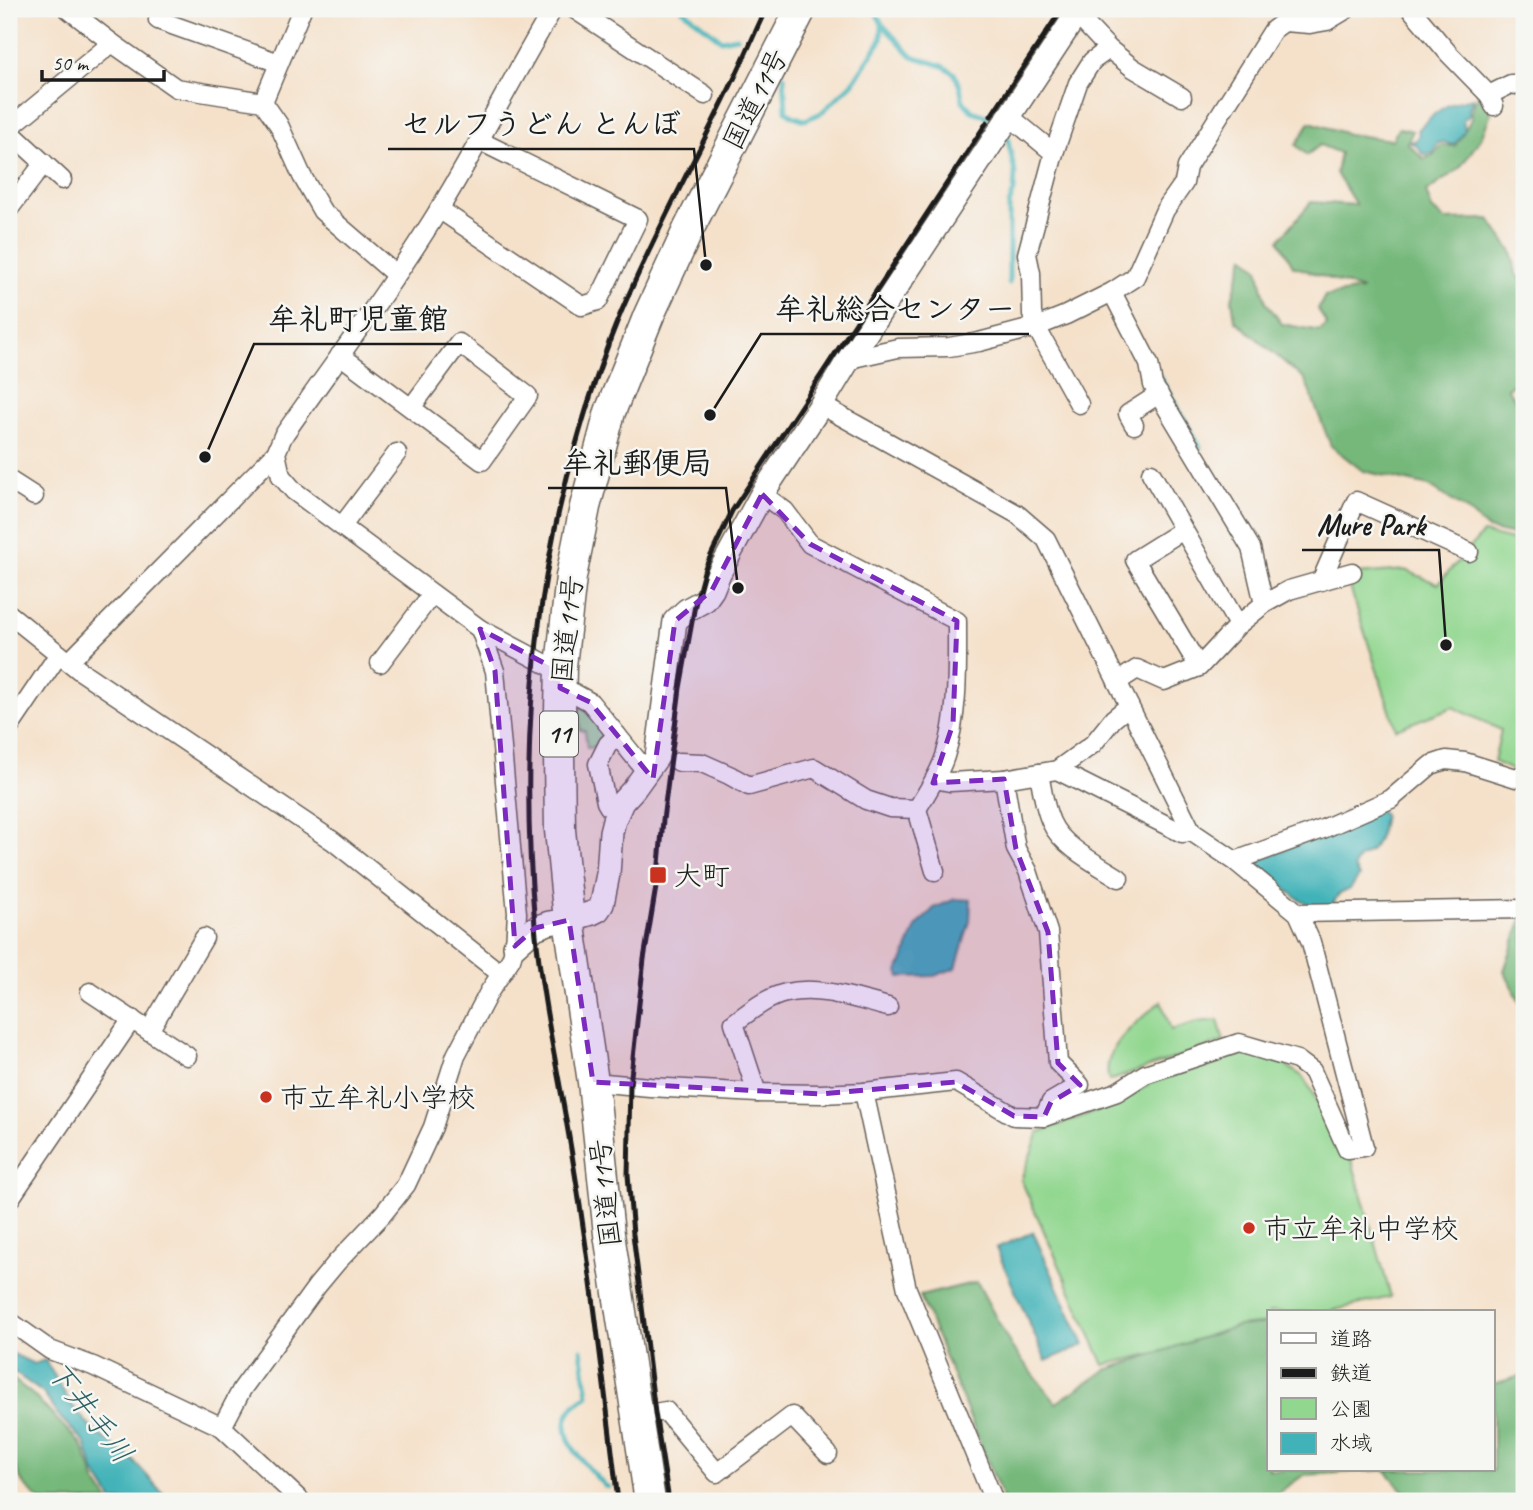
<svg xmlns="http://www.w3.org/2000/svg" width="1533" height="1510" viewBox="0 0 1533 1510" font-family="Caveat,'Klee One',sans-serif">
  <style>
    .green { fill: #92d790; stroke: #577a56; stroke-width: 2 }
    .forest { fill: #75b87a; stroke: #486a4b; stroke-width: 2 }
    .water { fill: #41b2b8; stroke: #2e676a; stroke-width: 2 }
    .lines { fill: none; stroke-linecap: round; stroke-linejoin: round }
    .stream { stroke: #41b2b8; stroke-width: 5 }
    .minor-casing { stroke: #686159; stroke-width: 21 }
    .tertiary-casing { stroke: #686159; stroke-width: 26 }
    .trunk-casing { stroke: #686159; stroke-width: 33 }
    .minor { stroke: #fff; stroke-width: 18 }
    .tertiary { stroke: #fff; stroke-width: 23 }
    .trunk { stroke: #fff; stroke-width: 30 }
    .rail { stroke: #1c1c1c; stroke-width: 5 }
    .marked { fill: #7b2cbf; fill-opacity: 0.2; stroke: #7b2cbf; stroke-width: 5; stroke-dasharray: 14 9; stroke-linejoin: round }
    .poi-dot { fill: #c8321e; stroke: #f6f6f2; stroke-width: 2.5 }
    .labels { text-anchor: middle; dominant-baseline: central; stroke-width: 5; stroke-linejoin: round; paint-order: stroke }
    .shield { fill: #f6f6f2; stroke: #5d5d5c; stroke-width: 2 }
    .shield-label { font-size: 26px; font-weight: bold; fill: #1c1c1c }
    .street-label { font-size: 28px; fill: #1c1c1c; stroke: #f6f6f2 }
    .poi-label { font-size: 28px; fill: #1c1c1c; stroke: #f6f6f2; text-anchor: start }
    .water-label { font-size: 30px; font-style: italic; fill: #2d6062; stroke: #f6f6f2 }
    .leader { fill: none; stroke: #1c1c1c; stroke-width: 2.5 }
    .callout-dot { fill: #1c1c1c; stroke: #f6f6f2; stroke-width: 2.5 }
    .callout-label { font-size: 30px; text-anchor: middle; font-weight: bold; fill: #1c1c1c; stroke: #f6f6f2; stroke-width: 5; stroke-linejoin: round; paint-order: stroke }
  </style>
  <rect width="100%" height="100%" fill="#f6f6f2"/>
  <filter id="ink" filterUnits="userSpaceOnUse"><feTurbulence type="fractalNoise" baseFrequency=".0143" numOctaves="2"/><feDisplacementMap in="SourceGraphic" scale="14" xChannelSelector="R" yChannelSelector="G"/><feConvolveMatrix kernelMatrix="1 2 1 2 8 2 1 2 1" color-interpolation-filters="sRGB"/></filter>
  <filter id="wash" filterUnits="userSpaceOnUse"><feTurbulence type="fractalNoise" baseFrequency=".00686" numOctaves="4" result="noise"/><feDisplacementMap in="SourceGraphic" scale="28" xChannelSelector="R" yChannelSelector="G"/><feGaussianBlur stdDeviation="1.57" result="paint"/><feColorMatrix in="noise" values="0 0 0 0 0 0 0 0 0 0 0 0 0 0 0 0 0 1.4 0 .05"/><feComposite in="paint" operator="in"/></filter>
  <g filter="url(#wash)">
    <rect width="100%" height="100%" fill="#f5e1ca"/>
    <g class="green">
      <polygon points="1524,531 1524,768 1516,772 1494,762 1501,730 1453,707 1396,729 1346,575 1405,570 1438,584 1483,533 1516,541"/>
      <polygon points="580,705 601,725 602,737 594,747 587,748 585,731 580,730"/>
      <path d="M 1161,1001 L 1171,1030 L 1197,1022 L 1218,1020 L 1224,1041 L 1109,1081 C 1099,1048 1139,1021 1161,1001 Z"/>
      <polygon points="1245,1053 1279,1061 1302,1076 1312,1091 1334,1142 1352,1161 1391,1297 1326,1312 1269,1312 1269,1326 1104,1365 1021,1180 1039,1132 1121,1102 1152,1082"/>
    </g>
    <g class="forest">
      <polygon points="1479,95 1491,113 1481,138 1459,169 1426,192 1432,209 1445,220 1489,219 1512,252 1516,274 1524,281 1524,380 1507,388 1524,413 1524,524 1514,535 1487,529 1468,511 1429,486 1363,471 1331,446 1305,380 1235,320 1232,299 1244,256 1258,268 1266,302 1282,324 1320,331 1327,325 1318,309 1325,296 1362,290 1293,266 1279,240 1311,202 1356,205 1336,173 1340,153 1320,145 1307,155 1296,145 1310,122 1348,134 1392,140 1399,128 1413,131 1407,143 1424,159 1433,155 1440,146 1455,146 1472,118 1472,108"/>
      <polygon points="1522,918 1524,918 1524,1011 1504,971"/>
      <polygon points="977,1282 1011,1346 1056,1403 1106,1370 1237,1326 1269,1323 1269,1470 1493,1470 1493,1384 1524,1375 1524,1501 1413,1501 1385,1470 1304,1475 1266,1501 1004,1501 920,1296"/>
      <polygon points="9,1376 32,1394 82,1445 96,1482 109,1501 41,1501 23,1484 9,1452"/>
    </g>
    <g class="water">
      <path d="M 1474,98 L 1469,108 L 1470,115 L 1463,120 L 1465,130 L 1457,142 L 1451,145 L 1444,142 L 1438,143 L 1432,153 L 1423,154 L 1416,145 L 1410,142 L 1416,140 L 1419,134 L 1418,130 C 1436,110 1448,102 1474,98 Z"/>
      <path d="M 1376,810 L 1384,814 C 1381,832 1378,851 1359,858 L 1354,867 L 1359,877 L 1350,889 L 1338,895 L 1331,907 L 1312,906 L 1296,897 L 1255,866 L 1255,862 Z"/>
      <polygon points="955,899 971,900 970,921 956,968 934,976 900,977 898,972 916,927 934,908"/>
      <polygon points="1033,1232 1084,1345 1046,1361 996,1248"/>
      <polygon points="9,1352 34,1364 45,1360 71,1404 92,1429 132,1459 170,1501 113,1501 94,1471 85,1443 60,1417 43,1393 11,1370 9,1367"/>
    </g>
    <g class="lines">
      <g class="stream">
        <polyline points="682,9 721,40 737,37"/>
        <polyline points="882,24 912,56 943,66 954,73 960,87 963,101 972,111 984,115 994,123"/>
        <polyline points="784,76 786,111 793,116 805,120 821,113 852,84 881,40 882,24 874,9"/>
        <polyline points="1007,136 1015,173 1014,191 1009,205 1009,283"/>
        <polyline points="1160,377 1200,447"/>
        <path d="M 581,1350 L 588,1395 C 584,1399 578,1402 574,1406 C 549,1433 588,1467 605,1486 L 608,1487"/>
      </g>
    </g>
  </g>
  <g filter="url(#ink)">
    <g class="lines">
      <g class="minor-casing">
        <g id="minor">
          <polyline points="68,9 112,43 176,88 263,102 279,125 302,176 322,211 396,275"/>
          <polyline points="163,9 158,20 279,63"/>
          <polyline points="574,9 705,95"/>
          <polyline points="1411,9 1449,54 1489,95 1494,106"/>
          <polyline points="1076,14 1109,49 1133,68 1182,97"/>
          <polyline points="1489,95 1511,84 1524,86"/>
          <polyline points="263,102 302,9"/>
          <polyline points="1009,116 1054,153"/>
          <polyline points="9,128 112,43"/>
          <polyline points="9,131 62,180"/>
          <polyline points="9,209 44,163"/>
          <polyline points="439,209 582,306 598,301 638,219 480,141"/>
          <polyline points="1112,292 1149,364 1153,385 1251,548 1264,604"/>
          <polyline points="340,355 482,461 528,396 459,343 411,408"/>
          <polyline points="849,359 898,348 949,347 979,342 1036,327 1066,315 1112,292 1135,277 1165,210 1184,183 1187,167 1273,30 1284,22 1310,24 1327,21 1347,9"/>
          <polyline points="1079,404 1036,327 1032,314 1031,273 1027,254 1054,153 1078,83 1092,61 1109,49"/>
          <polyline points="1134,425 1128,414 1159,394"/>
          <polyline points="1151,473 1238,625"/>
          <polyline points="9,480 34,496"/>
          <path d="M 762,494 L 785,511 L 810,544 L 957,621 C 957,667 959,713 945,756 C 939,775 927,792 917,809 L 935,871"/>
          <polyline points="342,526 397,453"/>
          <polyline points="1183,530 1135,560 1199,667"/>
          <polyline points="1321,581 1356,501 1469,552"/>
          <polyline points="9,614 79,670 333,841 501,974"/>
          <polyline points="480,629 561,672"/>
          <polyline points="69,662 276,453"/>
          <polyline points="380,663 432,594"/>
          <polyline points="1117,682 1137,669 1164,681 1199,667 1238,625 1264,604 1289,590 1352,572"/>
          <polyline points="560,688 574,693 590,702 646,771"/>
          <polyline points="9,728 59,654"/>
          <polyline points="617,735 608,744 598,764 606,802 609,807 618,812"/>
          <polyline points="679,762 702,763 729,775 749,786 814,768 866,800 890,808 917,809"/>
          <polyline points="1057,770 1182,833 1192,832"/>
          <path d="M 1039,773 C 1042,789 1044,807 1051,822 C 1061,846 1097,864 1119,878"/>
          <polyline points="935,779 950,782 1004,779 1057,770 1093,744 1113,719 1129,706"/>
          <polyline points="1004,779 1016,849 1028,871 1048,932 1058,1063 1080,1085 1051,1102 1044,1117"/>
          <polyline points="1235,861 1323,829 1391,799 1431,765 1446,760 1465,762 1516,778 1524,774"/>
          <polyline points="1298,913 1524,909"/>
          <polyline points="90,992 187,1056"/>
          <polyline points="149,1031 204,938"/>
          <polyline points="593,1082 650,1087 757,1093 821,1094 864,1092 956,1082 1014,1116 1044,1117 1117,1092 1145,1074 1239,1043 1297,1060 1312,1071 1347,1149 1364,1147 1311,942 1298,913 1235,861 1192,832 1046,539 1017,514 821,405"/>
          <polyline points="864,1092 907,1289 994,1501"/>
          <path d="M 757,1093 L 734,1023 C 749,1012 767,997 786,993 C 819,985 856,999 888,1007"/>
          <polyline points="9,1200 132,1019"/>
          <polyline points="9,1321 50,1350 93,1366 222,1427 301,1501"/>
          <polyline points="636,1416 666,1411 717,1473 792,1416 828,1454"/>
          <path d="M 222,1427 L 242,1389 L 317,1286 L 337,1262 L 382,1215 L 406,1185 L 433,1127 L 456,1055 L 489,992 L 511,959 L 515,946 L 517,913 L 495,671 L 480,629 L 294,491 L 281,476 L 276,453 L 283,436 C 336,360 392,286 440,208 C 480,143 514,74 553,9"/>
        </g>
      </g>
      <g class="tertiary-casing">
        <polyline id="tertiary" points="515,946 535,928 549,923 569,920 592,913 598,910 602,904 608,874 611,832 614,820 622,802 634,789 657,757 675,621 687,610 705,600 712,590 719,573 762,494 821,405 849,359 1080,9"/>
      </g>
      <g class="trunk-casing">
        <polyline id="trunk" points="650,1501 609,1234 593,1082 569,920 560,830 559,755 561,666 571,577 585,507 610,412 649,315 689,228 801,9"/>
      </g>
      <use href="#minor" class="minor"/>
      <use href="#tertiary" class="tertiary"/>
      <use href="#trunk" class="trunk"/>
      <g class="rail">
        <polyline points="991,116 1062,9"/>
        <path d="M 618,1501 C 604,1386 591,1270 572,1155 C 560,1079 542,1003 535,925 C 520,760 531,594 579,434 C 591,392 605,350 622,310 C 656,231 697,156 734,79 C 745,56 755,32 766,9"/>
        <polyline points="669,1501 655,1413 633,1234 628,1175 630,1085 644,959 658,875 663,820 680,688 695,605 705,568 732,511 987,122"/>
      </g>
    </g>
  </g>
  <path class="marked" d="M 762,494 L 810,544 L 957,621 L 953,724 L 933,783 L 1004,779 L 1016,849 L 1048,932 L 1058,1063 L 1080,1085 L 1051,1102 L 1044,1117 L 1014,1116 L 956,1082 L 821,1094 L 593,1082 L 569,920 L 535,928 L 515,946 L 495,671 L 480,629 L 561,672 L 560,688 L 590,702 L 653,779 L 675,621 L 712,590 Z"/>
  <g class="poi-dot">
    <rect x="649" y="866" width="18" height="18" rx="3.5"/>
    <circle cx="266" cy="1097" r="7"/>
    <circle cx="1249" cy="1228" r="7"/>
  </g>
  <g class="labels">
    <rect class="shield" x="540" y="711.5" width="38" height="45" rx="5"/>
    <g class="shield-label">
      <text x="559" y="734">11</text>
    </g>
    <g class="street-label">
      <text transform="translate(755 99) rotate(-63)">国道11号</text>
      <text transform="translate(567 629) rotate(-84)">国道11号</text>
      <text transform="translate(605 1193) rotate(-96)">国道11号</text>
    </g>
    <g class="poi-label">
      <text x="674" y="875">大町</text>
      <text x="280" y="1097">市立牟礼小学校</text>
      <text x="1263" y="1228">市立牟礼中学校</text>
    </g>
    <g class="water-label">
      <text transform="translate(90 1412) rotate(52)">下井手川</text>
    </g>
  </g>
  <path class="leader" d="M706 265L694 149H388M710 415L761 334H1029M205 457L254 344H462M738 588L726 488H548M1446 645L1439 550H1302"/>
  <g class="callout-dot">
    <circle cx="706" cy="265" r="7"/>
    <circle cx="710" cy="415" r="7"/>
    <circle cx="205" cy="457" r="7"/>
    <circle cx="738" cy="588" r="7"/>
    <circle cx="1446" cy="645" r="7"/>
  </g>
  <g class="callout-label">
    <text x="541" y="134">セルフうどん とんぼ</text>
    <text x="895" y="319">牟礼総合センター</text>
    <text x="358" y="329">牟礼町児童館</text>
    <text x="637" y="473">牟礼郵便局</text>
    <text x="1371" y="535">Mure Park</text>
  </g>
  <rect width="1533" height="1510" fill="none" stroke="#f6f6f2" stroke-width="35"/>
  <rect x="1267" y="1310" width="228" height="161" fill="#f6f6f2" stroke="#9f9f9c" stroke-width="2"/>
  <rect x="1281" y="1333" width="35" height="10" fill="#ffffff" stroke="#9f9f9c" stroke-width="2"/>
  <text x="1330" y="1346" font-size="21" fill="#1c1c1c">道路</text>
  <rect x="1281" y="1368" width="35" height="10" fill="#1c1c1c" stroke="#9f9f9c" stroke-width="2"/>
  <text x="1330" y="1380" font-size="21" fill="#1c1c1c">鉄道</text>
  <rect x="1281" y="1398" width="35" height="21" fill="#92d790" stroke="#9f9f9c" stroke-width="2"/>
  <text x="1330" y="1416" font-size="21" fill="#1c1c1c">公園</text>
  <rect x="1281" y="1433" width="35" height="21" fill="#41b2b8" stroke="#9f9f9c" stroke-width="2"/>
  <text x="1330" y="1450" font-size="21" fill="#1c1c1c">水域</text>
  <path d="M42 70v10h122v-10" fill="none" stroke="#1c1c1c" stroke-width="3.5"/>
  <text x="52" y="70" font-size="21" fill="#1c1c1c" stroke="#f6f6f2" stroke-width="5" paint-order="stroke">50 m</text>
</svg>
